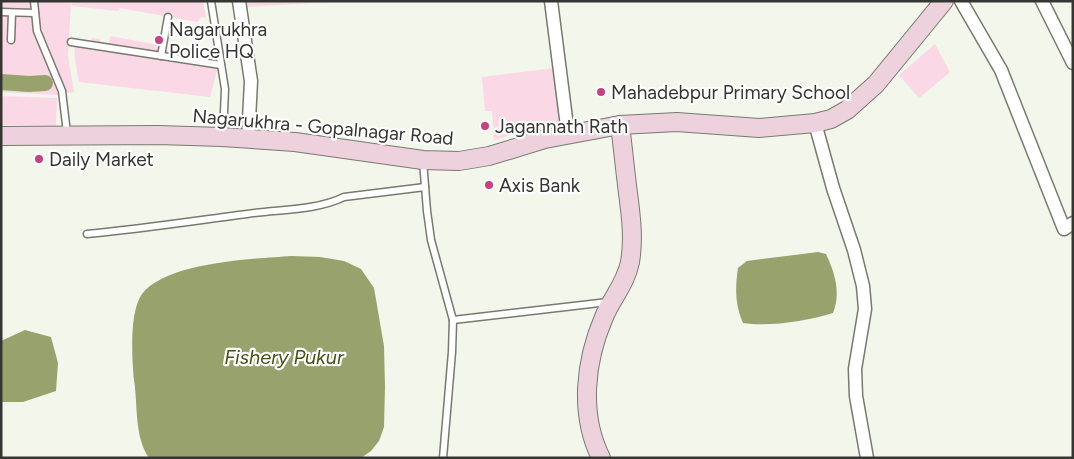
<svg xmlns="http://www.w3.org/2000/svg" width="1074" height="459" viewBox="0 0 1074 459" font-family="Figtree,sans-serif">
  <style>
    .green { fill: #fbd8e5 }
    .water { fill: #97a26d }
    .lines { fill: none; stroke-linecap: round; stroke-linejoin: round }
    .canal { stroke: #97a26d; stroke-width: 16 }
    .lane-casing { stroke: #787a70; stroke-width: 9 }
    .street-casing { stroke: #787a70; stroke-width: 15 }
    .secondary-casing { stroke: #787a70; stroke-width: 20 }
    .lane { stroke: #fff; stroke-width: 6 }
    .street { stroke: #fff; stroke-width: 12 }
    .secondary { stroke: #edd2de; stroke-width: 18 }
    .poi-dot { fill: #c74183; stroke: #fff; stroke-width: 2 }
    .labels { text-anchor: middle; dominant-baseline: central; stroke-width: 4.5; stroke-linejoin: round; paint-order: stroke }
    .poi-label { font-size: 19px; fill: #353632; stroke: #fff; text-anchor: start }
    .street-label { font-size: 19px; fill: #353632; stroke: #fff }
    .water-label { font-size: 20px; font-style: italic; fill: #485114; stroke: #fff }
  </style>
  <rect width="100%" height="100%" fill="#f3f6eb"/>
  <g class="green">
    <polygon points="1,1 71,1 68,56 74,92 57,95 1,92"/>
    <polygon points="72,1 203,1 206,18 201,17 198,22 119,8 118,11 72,6"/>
    <polygon points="243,1 345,1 244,7"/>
    <polygon points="110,36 164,46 164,50 216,58 218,67 210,97 79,82 75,59 74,39 91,41 92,38 100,39 101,42 109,43"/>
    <polygon points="935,44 950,72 919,98 899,75"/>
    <polygon points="554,68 562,126 526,131 494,140 492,111 485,111 482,77"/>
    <polygon points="1,96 57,98 56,126 1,125"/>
  </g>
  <g class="water">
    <path d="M 818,252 L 826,254 C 835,273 841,293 833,313 C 807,321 770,327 743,323 C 735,305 735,288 738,268 L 747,261 Z"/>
    <path d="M 291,256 L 320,257 L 344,261 L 361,269 L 374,288 L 384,346 L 385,387 L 384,427 L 379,441 L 371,451 L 361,458 L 149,458 C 134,436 138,405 134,380 C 132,359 129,312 142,294 C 167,262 252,259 291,256 Z"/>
    <polygon points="25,330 51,337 58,363 56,391 23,402 1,402 1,341"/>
  </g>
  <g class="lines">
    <polyline class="canal" points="1,82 29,84 45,83"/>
    <g class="lane-casing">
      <g id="lane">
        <polyline points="34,1 37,31 62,91 67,133"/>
        <polyline points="211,1 225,89 223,135"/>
        <polyline points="1,12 35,13"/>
        <polyline points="11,40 12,13"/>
        <polyline points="71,42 221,65"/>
        <polyline points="161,56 168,17"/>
        <polyline points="423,161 427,211 431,240 453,320 452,352 443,458"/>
        <path d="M 87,234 C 141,229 193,221 247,214 C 278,209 315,211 344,197 L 425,187"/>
        <polyline points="453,320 608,302"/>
      </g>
    </g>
    <g class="street-casing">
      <g id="street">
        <polyline points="239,1 251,81 248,139"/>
        <polyline points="551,1 568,134"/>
        <polyline points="961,1 1001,70 1064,229 1073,223"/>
        <polyline points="1042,1 1073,63"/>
        <polyline points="815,123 833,188 854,250 863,286 865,309 855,369 856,396 867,458"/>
      </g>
    </g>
    <g class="secondary-casing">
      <g id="secondary">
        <polyline points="1,136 158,135 222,137 295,142 423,160 459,161 489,156 545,139 620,125 677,122 759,128 815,123 831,119 847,110 876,84 944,1"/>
        <path d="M 601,458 C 579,414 585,361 604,317 C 612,298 626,283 630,262 C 634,239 631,216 628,193 C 625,170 623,148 620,125"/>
      </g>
    </g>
    <use href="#lane" class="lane"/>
    <use href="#street" class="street"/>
    <use href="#secondary" class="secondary"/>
  </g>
  <g class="poi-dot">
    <circle cx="159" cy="40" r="5"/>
    <circle cx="601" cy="92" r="5"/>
    <circle cx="485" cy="126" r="5"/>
    <circle cx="39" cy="159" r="5"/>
    <circle cx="489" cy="185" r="5"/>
  </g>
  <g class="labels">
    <g class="poi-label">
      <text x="169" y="29">Nagarukhra<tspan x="169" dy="22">Police HQ</tspan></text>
      <text x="611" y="92">Mahadebpur Primary School</text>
      <text x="495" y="126">Jagannath Rath</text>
      <text x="49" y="159">Daily Market</text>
      <text x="499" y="185">Axis Bank</text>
    </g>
    <g class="street-label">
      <text transform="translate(323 127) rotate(5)">Nagarukhra - Gopalnagar Road</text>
    </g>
    <g class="water-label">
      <text x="284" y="357">Fishery Pukur</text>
    </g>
  </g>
  <rect width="1074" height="459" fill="none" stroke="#353632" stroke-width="5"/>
</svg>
